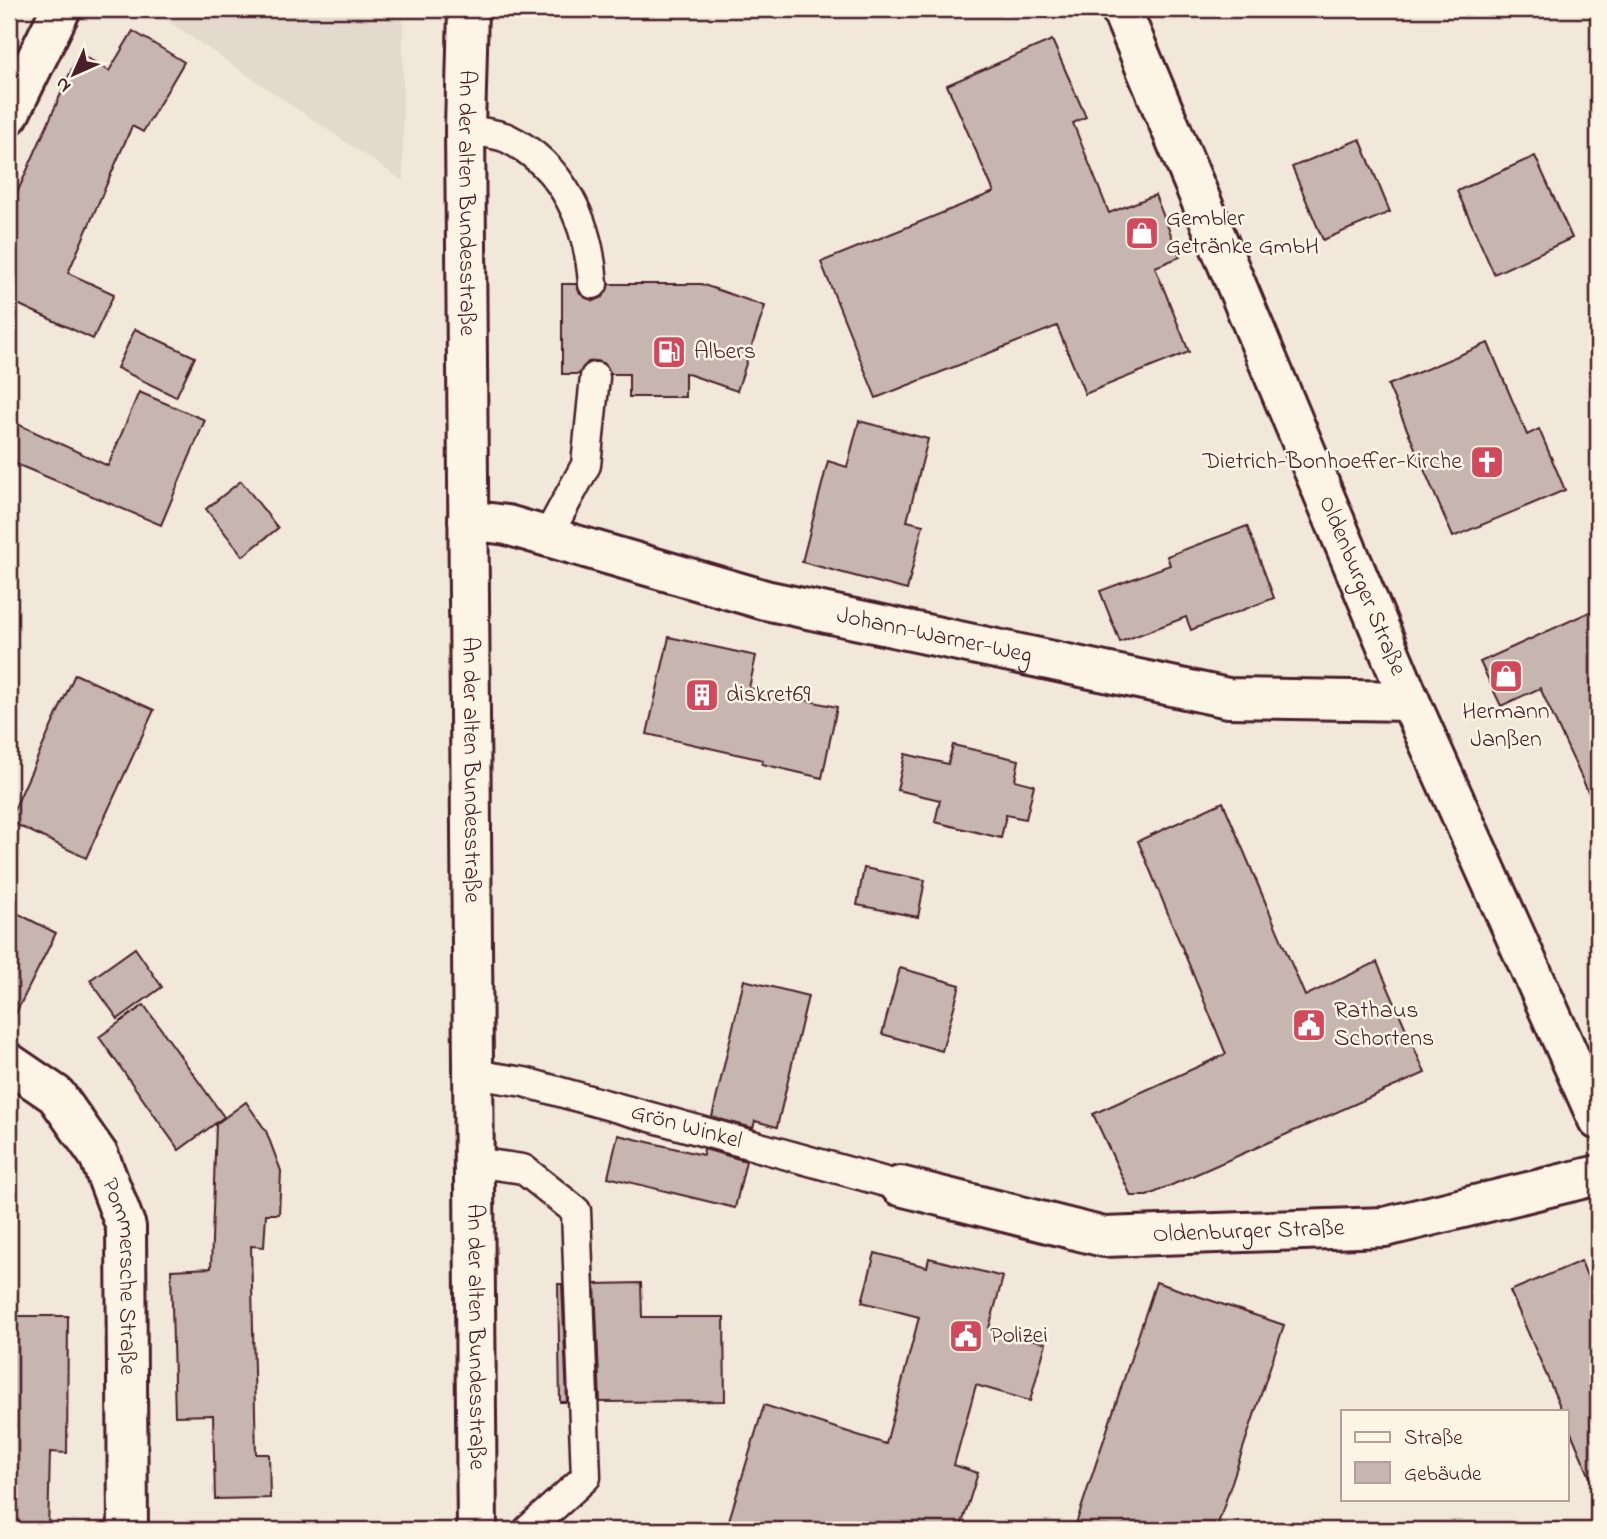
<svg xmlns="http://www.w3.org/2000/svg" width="1607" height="1539" viewBox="0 0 1607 1539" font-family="'Indie Flower',sans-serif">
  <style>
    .built { fill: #e4d9cd }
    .building { fill: #c7b6af; stroke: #4a1f2b; stroke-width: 2 }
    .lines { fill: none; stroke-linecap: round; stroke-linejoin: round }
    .lane-casing { stroke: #4a1f2b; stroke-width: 33 }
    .street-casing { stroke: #4a1f2b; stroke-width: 44 }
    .secondary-casing { stroke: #4a1f2b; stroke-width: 44 }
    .lane { stroke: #fcf5e5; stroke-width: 28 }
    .street { stroke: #fcf5e5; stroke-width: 38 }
    .secondary { stroke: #fcf5e5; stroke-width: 38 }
    .labels { text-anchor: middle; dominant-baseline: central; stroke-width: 5; stroke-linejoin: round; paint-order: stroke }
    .street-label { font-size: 24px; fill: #4a1f2b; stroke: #fcf5e5 }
    .poi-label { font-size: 24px; fill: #4a1f2b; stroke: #fcf5e5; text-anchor: start }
  </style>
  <rect width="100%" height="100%" fill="#f1e8da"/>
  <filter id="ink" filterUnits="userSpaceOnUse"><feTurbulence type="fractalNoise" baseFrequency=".0143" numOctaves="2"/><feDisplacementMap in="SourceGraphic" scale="14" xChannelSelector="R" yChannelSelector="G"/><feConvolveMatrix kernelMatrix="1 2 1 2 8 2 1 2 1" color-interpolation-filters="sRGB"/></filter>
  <g filter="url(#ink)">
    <polygon class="built" points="150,9 403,9 403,181"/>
    <g class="building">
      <polygon points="133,31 184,62 143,132 132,126 68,273 114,294 93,339 9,300 9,211 79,53 109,71"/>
      <polygon points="1052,40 1086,117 1073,123 1109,213 1155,195 1180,257 1155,267 1189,352 1085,394 1057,326 876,398 821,262 994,192 947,85"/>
      <polygon points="1360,139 1390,212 1323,240 1292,167"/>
      <polygon points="1535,156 1572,238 1494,274 1457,191"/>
      <polygon points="562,284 576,284 580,294 594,301 603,297 609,284 701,284 765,306 737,391 685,373 685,397 629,397 629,374 611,374 605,364 597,361 588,362 579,374 562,374"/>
      <polygon points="135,329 195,357 176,397 117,368"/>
      <polygon points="1488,343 1527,435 1539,429 1565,490 1453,537 1388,385"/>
      <polygon points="139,392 205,420 161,525 9,461 9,420 108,466"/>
      <polygon points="859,421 928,439 907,521 923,525 907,590 802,562 828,461 847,467"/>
      <polygon points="241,481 278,528 243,556 206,509"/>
      <polygon points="1247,526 1274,598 1191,630 1186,617 1120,642 1100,591 1170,565 1167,556"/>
      <polygon points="1598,608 1598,813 1540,688 1501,706 1480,662"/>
      <polygon points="669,637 756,656 749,688 837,707 822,778 762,764 763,760 647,734"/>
      <polygon points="75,674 154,710 86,858 9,821"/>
      <polygon points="953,745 1019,760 1015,780 1034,785 1026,819 1006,815 1001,838 935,822 940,800 897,790 905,754 948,764"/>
      <polygon points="1223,802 1305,996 1377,962 1425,1073 1147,1196 1131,1196 1093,1114 1226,1054 1138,841"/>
      <polygon points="864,868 925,880 918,917 857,905"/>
      <polygon points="9,909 56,933 9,1027"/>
      <polygon points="135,948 162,987 118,1019 90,980"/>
      <polygon points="900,968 960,985 942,1051 882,1034"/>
      <polygon points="744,980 808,996 777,1127 755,1121 753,1128 712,1117"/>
      <polygon points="144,1005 224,1117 179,1150 99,1037"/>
      <polygon points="246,1102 266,1131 281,1171 279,1214 266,1214 264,1247 251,1246 256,1454 269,1454 270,1498 215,1499 213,1415 175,1416 171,1270 211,1268 216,1124"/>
      <polygon points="618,1135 703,1155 704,1149 746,1161 735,1208 608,1177"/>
      <polygon points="875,1253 927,1267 929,1258 1003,1277 989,1328 1046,1343 1030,1401 976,1385 954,1465 978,1473 960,1530 726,1530 764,1405 886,1444 919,1317 862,1302"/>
      <polygon points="1581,1261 1598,1303 1598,1496 1567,1423 1567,1411 1562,1411 1510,1291"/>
      <polygon points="1156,1282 1284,1325 1216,1530 1074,1530"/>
      <polygon points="641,1283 642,1317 724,1317 725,1401 600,1402 595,1284"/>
      <polygon points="558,1284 562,1284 567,1402 560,1402"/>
      <polygon points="9,1316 68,1316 67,1453 50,1452 48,1530 9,1530"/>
    </g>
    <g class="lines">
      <g class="lane-casing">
        <g id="lane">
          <path d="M 465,129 C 478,132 495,133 507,138 C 564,166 589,224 593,284"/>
          <polyline points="547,537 586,465 595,377"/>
          <path id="s1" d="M 473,1074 L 524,1082 L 900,1186"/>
          <polyline points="474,1162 523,1169 576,1211 586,1477 528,1530"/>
        </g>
      </g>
      <g class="street-casing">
        <g id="street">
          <path id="s2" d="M 1121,9 L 1410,701 L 1598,1120"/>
          <polyline points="9,115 61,9"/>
          <path id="s3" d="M 468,520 L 507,525 L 765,600 L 1228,698 L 1410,701"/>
          <path id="s4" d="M 9,1063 L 56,1095 L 99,1156 L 126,1227 L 128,1530"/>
          <path id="s5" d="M 900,1186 L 1104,1237 L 1385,1227 L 1598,1175"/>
        </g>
      </g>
      <g class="secondary-casing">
        <g id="secondary">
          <path id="s6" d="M 468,9 L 465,129 L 477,1530"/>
        </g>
      </g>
      <use href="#lane" class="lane"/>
      <use href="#street" class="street"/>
      <use href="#secondary" class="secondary"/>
    </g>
  </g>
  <defs>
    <g id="shop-square" transform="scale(1.75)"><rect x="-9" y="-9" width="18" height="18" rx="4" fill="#d1495b" stroke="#fcf5e5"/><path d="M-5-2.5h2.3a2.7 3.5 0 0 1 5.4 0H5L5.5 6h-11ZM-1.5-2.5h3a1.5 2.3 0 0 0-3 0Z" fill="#fff"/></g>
    <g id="fuel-square" transform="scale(1.75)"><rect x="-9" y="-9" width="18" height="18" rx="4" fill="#d1495b" stroke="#fcf5e5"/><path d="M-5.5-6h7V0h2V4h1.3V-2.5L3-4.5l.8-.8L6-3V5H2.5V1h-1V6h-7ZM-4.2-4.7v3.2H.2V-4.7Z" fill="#fff"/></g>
    <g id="church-square" transform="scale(1.75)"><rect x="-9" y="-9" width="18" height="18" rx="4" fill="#d1495b" stroke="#fcf5e5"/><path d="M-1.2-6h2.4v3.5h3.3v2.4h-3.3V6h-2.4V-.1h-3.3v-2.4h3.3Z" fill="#fff"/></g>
    <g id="building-square" transform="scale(1.75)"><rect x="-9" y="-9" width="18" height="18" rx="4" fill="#d1495b" stroke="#fcf5e5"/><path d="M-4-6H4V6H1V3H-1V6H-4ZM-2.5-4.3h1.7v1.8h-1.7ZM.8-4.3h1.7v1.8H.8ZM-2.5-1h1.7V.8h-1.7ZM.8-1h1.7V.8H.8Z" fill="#fff"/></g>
    <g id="civic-square" transform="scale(1.75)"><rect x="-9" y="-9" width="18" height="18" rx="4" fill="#d1495b" stroke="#fcf5e5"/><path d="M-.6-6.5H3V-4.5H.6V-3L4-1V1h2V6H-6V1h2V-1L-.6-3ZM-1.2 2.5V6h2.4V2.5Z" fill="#fff"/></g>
  </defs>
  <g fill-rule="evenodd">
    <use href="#shop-square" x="1142" y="233"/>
    <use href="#fuel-square" x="669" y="352"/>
    <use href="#church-square" x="1487" y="462"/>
    <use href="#shop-square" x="1506" y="676"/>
    <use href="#building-square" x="702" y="695"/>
    <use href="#civic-square" x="1309" y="1025"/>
    <use href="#civic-square" x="966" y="1336"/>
  </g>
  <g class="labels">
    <g class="street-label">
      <text stroke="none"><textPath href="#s6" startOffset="194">An der alten Bundesstraße</textPath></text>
      <text stroke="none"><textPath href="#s2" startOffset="625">Oldenburger Straße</textPath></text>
      <text stroke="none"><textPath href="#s3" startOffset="481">Johann-Warner-Weg</textPath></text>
      <text stroke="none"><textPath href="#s6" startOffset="761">An der alten Bundesstraße</textPath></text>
      <text stroke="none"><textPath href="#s1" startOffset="220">Grön Winkel</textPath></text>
      <text stroke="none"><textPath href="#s5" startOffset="355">Oldenburger Straße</textPath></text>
      <text stroke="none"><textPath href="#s4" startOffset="256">Pommersche Straße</textPath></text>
      <text stroke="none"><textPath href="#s6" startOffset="1328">An der alten Bundesstraße</textPath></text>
    </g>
    <g class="poi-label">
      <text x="1166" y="219">Gembler<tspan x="1166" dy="28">Getränke GmbH</tspan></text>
      <text x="694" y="352">Albers</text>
      <text x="1462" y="462" text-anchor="end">Dietrich-Bonhoeffer-Kirche</text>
      <text x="726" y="695">diskret69</text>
      <text x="1506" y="712" text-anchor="middle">Hermann<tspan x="1506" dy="28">Janßen</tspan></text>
      <text x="1334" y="1011">Rathaus<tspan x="1334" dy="28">Schortens</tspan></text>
      <text x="990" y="1336">Polizei</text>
    </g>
  </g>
  <rect width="1607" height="1539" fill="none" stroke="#fcf5e5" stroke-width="35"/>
  <rect x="18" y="18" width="1572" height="1504" fill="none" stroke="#4a1f2b" stroke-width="2.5" filter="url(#ink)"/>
  <rect x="1341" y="1410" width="228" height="91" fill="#fcf5e5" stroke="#b59f9b" stroke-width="2"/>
  <rect x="1355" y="1432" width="35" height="10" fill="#fcf5e5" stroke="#b59f9b" stroke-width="2"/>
  <text x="1404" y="1444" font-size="21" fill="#4a1f2b">Straße</text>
  <rect x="1355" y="1462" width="35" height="21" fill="#c7b6af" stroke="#b59f9b" stroke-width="2"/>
  <text x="1404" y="1480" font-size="21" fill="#4a1f2b">Gebäude</text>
  <g transform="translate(74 74) rotate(225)" stroke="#fcf5e5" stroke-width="5" paint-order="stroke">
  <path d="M0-5L12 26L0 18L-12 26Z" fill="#4a1f2b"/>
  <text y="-10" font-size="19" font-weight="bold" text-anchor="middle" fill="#4a1f2b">N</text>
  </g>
</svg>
